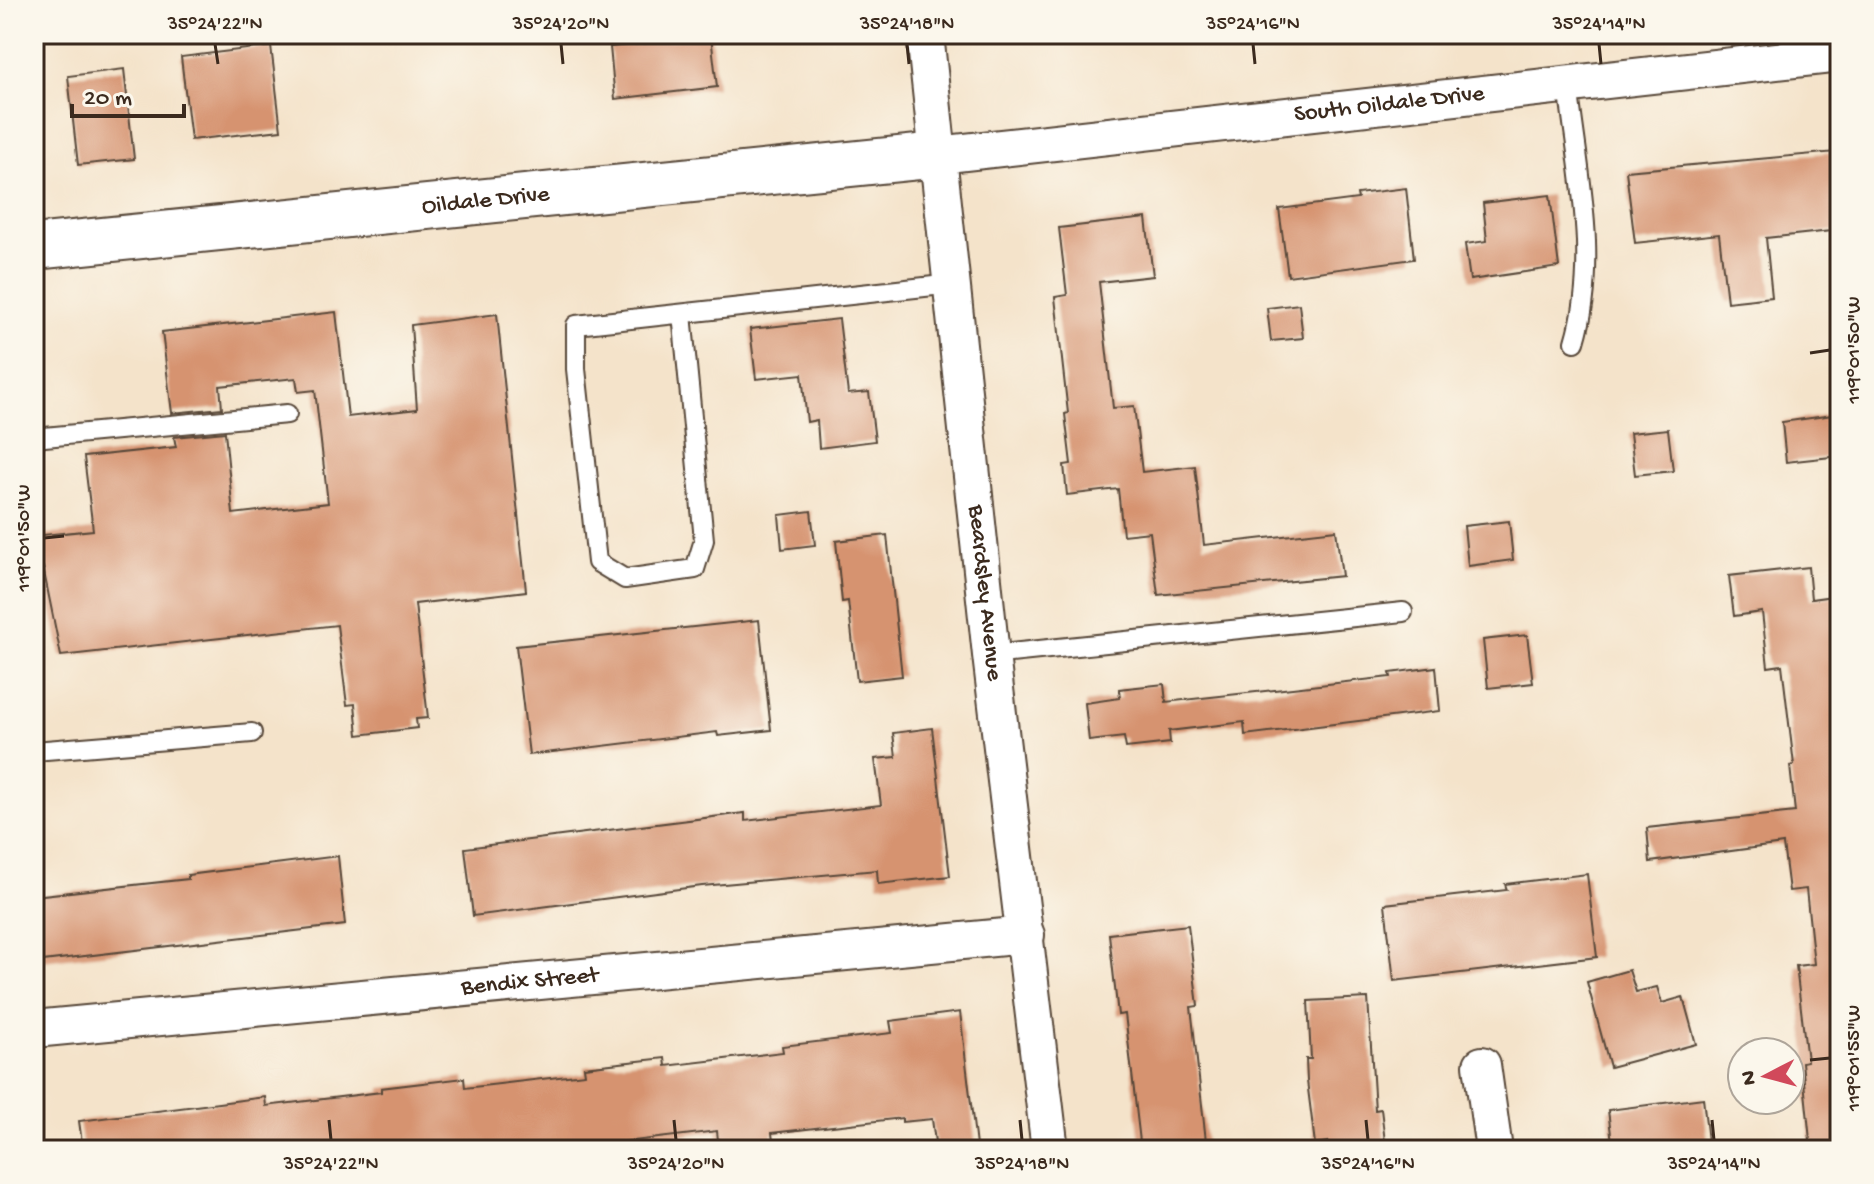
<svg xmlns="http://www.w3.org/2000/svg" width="1874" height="1184" viewBox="0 0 1874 1184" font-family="'Gochi Hand',sans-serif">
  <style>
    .building { fill: #d69370 }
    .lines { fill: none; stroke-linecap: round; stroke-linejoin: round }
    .service-casing { stroke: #574638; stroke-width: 22 }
    .minor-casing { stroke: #574638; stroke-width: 40 }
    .tertiary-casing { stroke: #574638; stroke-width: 48 }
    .service { stroke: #fff; stroke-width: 18 }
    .minor { stroke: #fff; stroke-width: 36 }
    .tertiary { stroke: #fff; stroke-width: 44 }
    .ticks { fill: none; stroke: #3b2a1e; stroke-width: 3 }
    .labels { text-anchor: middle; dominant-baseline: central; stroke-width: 6; stroke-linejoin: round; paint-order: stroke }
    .street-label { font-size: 24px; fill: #3b2a1e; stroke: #fbf7ec }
    .neatline { fill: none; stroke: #3b2a1e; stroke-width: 3 }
    .ticks-label { font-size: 20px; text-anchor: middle; fill: #3b2a1e }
  </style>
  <rect width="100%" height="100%" fill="#fbf7ec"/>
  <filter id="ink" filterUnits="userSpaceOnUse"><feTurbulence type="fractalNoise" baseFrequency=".0125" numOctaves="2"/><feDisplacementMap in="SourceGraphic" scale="16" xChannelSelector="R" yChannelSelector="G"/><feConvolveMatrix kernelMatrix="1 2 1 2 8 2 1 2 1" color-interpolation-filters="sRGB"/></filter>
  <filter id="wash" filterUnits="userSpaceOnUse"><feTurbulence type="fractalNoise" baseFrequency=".006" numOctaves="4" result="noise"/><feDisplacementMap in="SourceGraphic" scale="32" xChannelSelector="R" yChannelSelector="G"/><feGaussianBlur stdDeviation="1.8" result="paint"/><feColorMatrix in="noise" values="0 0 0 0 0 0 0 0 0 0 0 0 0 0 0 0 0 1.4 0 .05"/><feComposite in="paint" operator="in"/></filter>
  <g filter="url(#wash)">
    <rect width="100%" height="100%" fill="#f4e3ca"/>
    <g id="blocks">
      <g class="building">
        <polygon points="711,36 717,87 615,99 610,47"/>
        <polygon points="271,46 281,130 191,140 181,57"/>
        <polygon points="124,69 134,159 78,165 68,76"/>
        <polygon points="1836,152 1840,230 1766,238 1772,297 1727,302 1719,234 1635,243 1626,171"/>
        <polygon points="1406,188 1414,259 1288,276 1279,209 1358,199 1357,194"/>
        <polygon points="1550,195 1559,267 1470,280 1465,244 1487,241 1483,203"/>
        <polygon points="1146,218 1153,276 1099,282 1113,408 1134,406 1142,472 1195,466 1204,545 1336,530 1342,576 1158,595 1150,532 1123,535 1118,489 1067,495 1064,465 1071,464 1065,414 1068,413 1055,297 1067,295 1059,228"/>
        <polygon points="1299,304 1303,338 1271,341 1267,308"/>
        <polygon points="336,312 348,417 417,409 411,325 497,314 526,591 415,604 428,718 416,719 417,728 358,735 355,704 347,705 337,625 61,656 43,567 36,568 34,536 93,530 84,457 176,447 174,437 225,432 233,514 328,503 315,390 298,392 296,378 220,386 222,408 172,413 162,332"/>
        <polygon points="839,319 848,394 869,392 875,441 819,448 817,420 807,422 802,374 756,379 750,329"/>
        <polygon points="1840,414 1840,456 1786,462 1782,422"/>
        <polygon points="1668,429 1673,471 1635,475 1630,433"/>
        <polygon points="811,511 815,545 782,549 779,515"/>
        <polygon points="1509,521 1513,560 1468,566 1464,526"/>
        <polygon points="887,535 902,676 857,681 848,601 842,602 836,541"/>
        <polygon points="1808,567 1811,599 1840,595 1840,1148 1826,1150 1811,1150 1802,1062 1807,1061 1796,966 1814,964 1806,889 1789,891 1783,844 1650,862 1647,828 1795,812 1790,766 1794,765 1782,665 1768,667 1762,612 1734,616 1729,576"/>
        <polygon points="759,620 771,730 718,736 717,732 529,755 516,646"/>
        <polygon points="1527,635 1533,683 1488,688 1483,640"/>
        <polygon points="1436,667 1440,711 1245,735 1244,722 1169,731 1170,743 1126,748 1124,737 1089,741 1085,703 1120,698 1119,689 1164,684 1166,702 1391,677 1390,673"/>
        <polygon points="932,728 950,876 878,884 877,870 702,886 473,916 465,848 745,813 745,821 881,805 875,759 896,757 893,733"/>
        <polygon points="338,856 345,925 34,962 34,896 188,879 188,875"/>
        <polygon points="1587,874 1597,957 1394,981 1385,904 1507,890 1505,884"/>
        <polygon points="1188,925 1198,1006 1191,1007 1207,1150 1141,1150 1125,1014 1118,1015 1109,934"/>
        <polygon points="1629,970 1636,992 1657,987 1662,1003 1683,997 1696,1044 1610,1067 1587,982"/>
        <polygon points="1368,998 1375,1110 1381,1109 1386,1150 1329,1150 1328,1142 1315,1144 1307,1081 1306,1059 1311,1059 1308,1001"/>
        <polygon points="960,1012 976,1146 936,1150 932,1119 902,1122 902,1118 772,1133 774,1150 719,1150 717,1131 557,1150 83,1150 79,1121 265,1097 266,1106 381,1092 381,1088 464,1078 465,1088 585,1074 584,1067 665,1058 666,1066 783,1052 782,1046 892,1033 890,1021"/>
        <polygon points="1703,1098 1709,1150 1613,1150 1608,1110"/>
      </g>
    </g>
  </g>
  <g filter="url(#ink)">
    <use href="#blocks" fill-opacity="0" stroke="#574638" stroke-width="2"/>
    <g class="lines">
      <g class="service-casing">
        <g id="service">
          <path d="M 1568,84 C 1577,167 1600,260 1575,342"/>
          <polyline points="682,314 704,540 695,569 625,579 597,562 576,369 576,325 952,284"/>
          <polyline points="34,438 287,414"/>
          <polyline points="991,655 1403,612"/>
          <polyline points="34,751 252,733"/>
        </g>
      </g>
      <g class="minor-casing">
        <g id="minor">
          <path id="s1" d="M 925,34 L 991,655 L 1050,1150"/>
          <path id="s2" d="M 938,155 L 1840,54"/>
          <path id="s3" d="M 34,1029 L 1026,935"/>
          <polyline points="1482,1065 1494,1150"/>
        </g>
      </g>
      <g class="tertiary-casing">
        <g id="tertiary">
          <path id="s4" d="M 34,247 L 938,155"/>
        </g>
      </g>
      <use href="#service" class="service"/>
      <use href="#minor" class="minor"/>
      <use href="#tertiary" class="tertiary"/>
    </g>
  </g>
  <path class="ticks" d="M 215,44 L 218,64M 561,44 L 563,64M 907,44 L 909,64M 1253,44 L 1255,64M 1599,44 L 1601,64M 1810,353 L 1830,350M 44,538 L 64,536M 1810,1060 L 1830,1058M 329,1120 L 331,1140M 674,1120 L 676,1140M 1020,1120 L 1022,1140M 1366,1120 L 1368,1140M 1712,1120 L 1714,1140"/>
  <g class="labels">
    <g class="street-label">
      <text stroke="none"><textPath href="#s2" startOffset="454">South Oildale Drive</textPath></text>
      <text stroke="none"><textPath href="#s4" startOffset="454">Oildale Drive</textPath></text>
      <text stroke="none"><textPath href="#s1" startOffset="562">Beardsley Avenue</textPath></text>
      <text stroke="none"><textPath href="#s3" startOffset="498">Bendix Street</textPath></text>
    </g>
  </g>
  <rect width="1874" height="1184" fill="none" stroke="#fbf7ec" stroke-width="88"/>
  <g transform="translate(1766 1076) rotate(264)"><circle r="38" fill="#fbf7ec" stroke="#aea59a" stroke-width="2"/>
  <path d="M0-6L14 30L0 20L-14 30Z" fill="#d1495b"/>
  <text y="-12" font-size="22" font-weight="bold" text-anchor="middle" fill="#3b2a1e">N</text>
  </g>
  <path d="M72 104v12h112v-12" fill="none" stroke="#3b2a1e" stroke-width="4"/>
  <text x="84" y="104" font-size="24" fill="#3b2a1e" stroke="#fbf7ec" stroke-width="6" paint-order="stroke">20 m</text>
  <rect x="44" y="44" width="1786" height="1096" class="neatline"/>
  <g class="ticks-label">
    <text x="215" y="29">35°24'22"N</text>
    <text x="561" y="29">35°24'20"N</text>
    <text x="907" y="29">35°24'18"N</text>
    <text x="1253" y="29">35°24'16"N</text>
    <text x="1599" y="29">35°24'14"N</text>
    <text transform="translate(1852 350) rotate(-90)" y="7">119°01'50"W</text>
    <text transform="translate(22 538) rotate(-90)" y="7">119°01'50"W</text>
    <text transform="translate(1852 1058) rotate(-90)" y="7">119°01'55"W</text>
    <text x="331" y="1169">35°24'22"N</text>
    <text x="676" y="1169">35°24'20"N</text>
    <text x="1022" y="1169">35°24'18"N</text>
    <text x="1368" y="1169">35°24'16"N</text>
    <text x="1714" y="1169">35°24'14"N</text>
  </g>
</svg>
